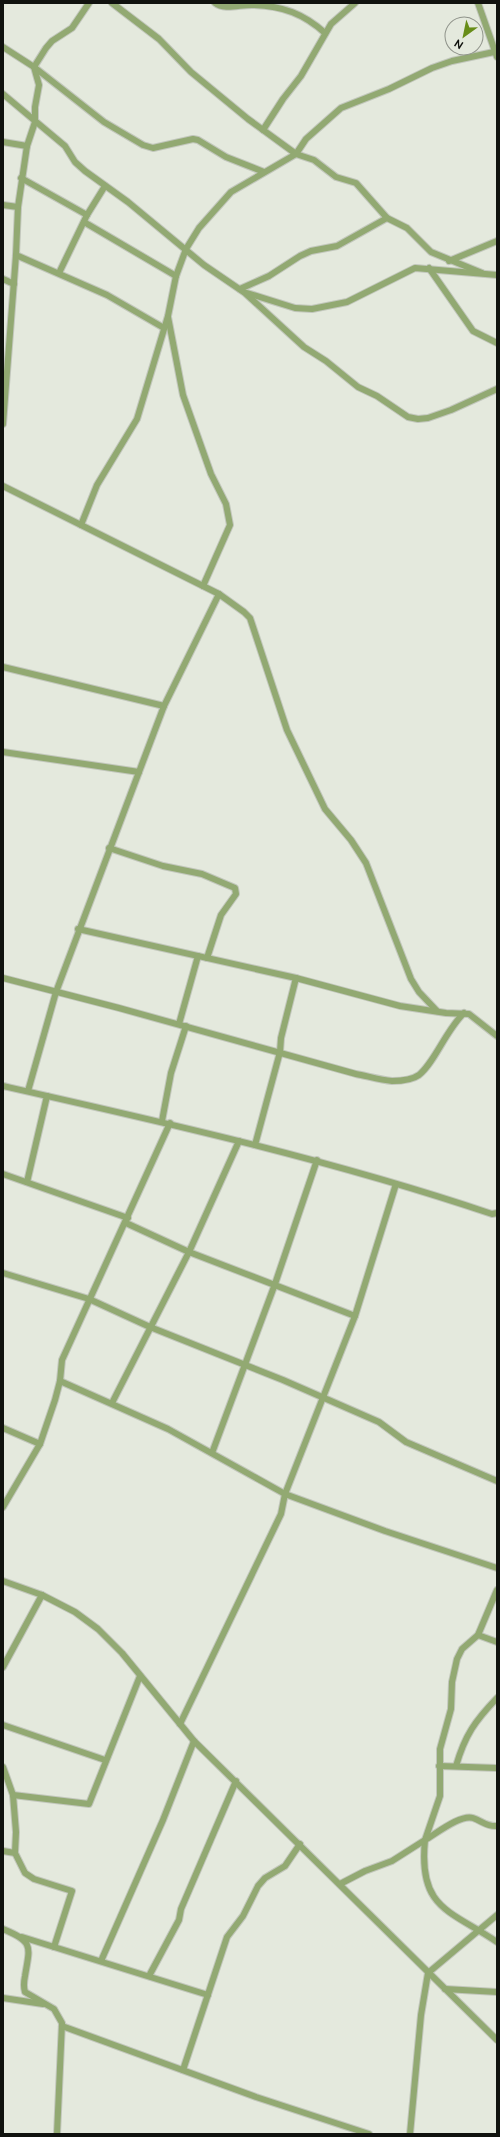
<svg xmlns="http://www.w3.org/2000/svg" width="500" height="2137" viewBox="0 0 500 2137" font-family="Ubuntu,sans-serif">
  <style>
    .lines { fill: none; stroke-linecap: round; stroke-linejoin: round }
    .street-casing { stroke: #c2c7bc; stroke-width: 8 }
    .street { stroke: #92a972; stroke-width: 6 }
  </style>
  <rect width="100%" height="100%" fill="#e4e9dd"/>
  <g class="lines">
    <g class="street-casing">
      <g id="street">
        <polyline points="112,3 159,39 191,72 248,119 296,154 314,160 336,177 356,183 387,218 407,228 431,252 482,273"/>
        <path d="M 215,3 C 225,11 241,4 254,5 C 283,6 304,14 325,33"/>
        <polyline points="478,3 497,57"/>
        <polyline points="3,47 34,67 104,122 143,145 153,148 193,139 198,140 226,157 264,172"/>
        <polyline points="3,94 65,146 75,162 85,171 128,202 204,265 245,293 304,347 326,361 358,387 377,396 408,417 418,419 428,418 451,410 497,389"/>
        <polyline points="263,130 283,99 301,76 331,24 355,3"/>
        <polyline points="3,142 27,146"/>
        <polyline points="21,178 87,215"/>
        <polyline points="3,205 18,207"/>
        <polyline points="84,222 176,276"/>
        <polyline points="16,255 107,295 164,328"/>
        <polyline points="449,261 497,241"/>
        <polyline points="429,268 473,331 497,343"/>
        <polyline points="59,273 87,215 105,186"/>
        <polyline points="3,279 14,284"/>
        <polyline points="240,289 269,276 300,256 311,251 337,246 387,218"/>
        <polyline points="247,293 295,308 312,309 347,302 415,268 497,275"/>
        <polyline points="168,317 183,395 211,474 226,504 230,525 203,586"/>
        <polyline points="3,424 16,255 18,207 27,146 35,122 35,107 39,85 34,67 46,48 52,41 72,28 89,3"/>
        <polyline points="3,486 219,594 244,612 250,618 287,730 325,809 351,840 366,863 411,979 419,992 437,1011"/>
        <polyline points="81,525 97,485 137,419 168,316 176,276 186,249 199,228 231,192 296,154 306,139 341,108 389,89 432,68 452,61 494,52"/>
        <polyline points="3,667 164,706"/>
        <polyline points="3,752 139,772"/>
        <polyline points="109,848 163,866 202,874 235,888 236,894 221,915 207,958"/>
        <polyline points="78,929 296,978 400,1006 446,1013 469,1014 497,1036"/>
        <path d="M 3,978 L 119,1008 L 356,1074 C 367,1076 380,1080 392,1081 C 400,1081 412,1080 419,1075 C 435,1062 446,1030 464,1013"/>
        <polyline points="179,1024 198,956"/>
        <path d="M 3,1086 C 167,1123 332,1160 492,1214 L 497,1213"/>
        <polyline points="28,1091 56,992 139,772 164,706 219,594"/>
        <polyline points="162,1121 171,1073 186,1026"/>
        <polyline points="255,1145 280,1052 281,1038 296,978"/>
        <polyline points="3,1174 128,1218"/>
        <polyline points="27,1182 47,1096"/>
        <polyline points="126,1223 189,1252 355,1316"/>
        <polyline points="3,1273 89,1299 150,1327 283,1380 379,1422 406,1442 497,1481"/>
        <polyline points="60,1381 168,1429 285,1494 385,1531 497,1568"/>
        <polyline points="112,1403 189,1252 239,1141"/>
        <polyline points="3,1428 40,1444"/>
        <polyline points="212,1453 275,1284 317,1160"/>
        <polyline points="3,1507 40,1444 55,1400 60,1381 62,1360 170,1123"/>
        <polyline points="3,1581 42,1595 75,1612 98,1629 122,1653 194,1741 497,2040"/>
        <polyline points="478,1635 497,1642"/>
        <polyline points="3,1667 42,1595"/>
        <polyline points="180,1724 281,1514 285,1494 355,1316 396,1184"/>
        <polyline points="3,1725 105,1760"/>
        <polyline points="439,1766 497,1768"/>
        <path d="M 456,1766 C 465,1735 475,1721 497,1698"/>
        <polyline points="3,1767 13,1795 16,1832 15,1853 25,1873 34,1879 72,1891 54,1947"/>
        <polyline points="13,1795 89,1804 140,1676"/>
        <path d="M 497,1826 C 487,1827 482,1821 473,1818 C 461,1814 437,1833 425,1840 C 418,1909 450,1910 497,1942"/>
        <polyline points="3,1851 15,1853"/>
        <polyline points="340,1884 365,1871 392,1861 425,1840 440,1796 440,1749 451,1709 452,1682 457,1659 462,1649 478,1635 497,1590"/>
        <path d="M 3,1929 C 34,1942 30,1946 25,1976 C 24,1981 23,1986 25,1992 L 54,2009 L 62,2023 L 57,2134"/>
        <polyline points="22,1937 208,1995"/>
        <polyline points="101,1961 163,1820 194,1741"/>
        <polyline points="149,1976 179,1920 181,1909 236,1781"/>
        <polyline points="445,1989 497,1992"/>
        <polyline points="3,1998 43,2004"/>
        <polyline points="62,2026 256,2097 369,2134"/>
        <polyline points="183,2070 227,1937 243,1916 258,1886 265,1878 285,1866 300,1844"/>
        <polyline points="410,2134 421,2015 428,1973 497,1915"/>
      </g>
    </g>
    <use href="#street" class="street"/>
  </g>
  <rect width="500" height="2137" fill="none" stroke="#10120e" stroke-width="8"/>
  <g transform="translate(464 36) rotate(213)"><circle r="19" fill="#e4e9dd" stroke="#8f938a"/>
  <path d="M0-3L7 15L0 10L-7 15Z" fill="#678d18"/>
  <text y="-6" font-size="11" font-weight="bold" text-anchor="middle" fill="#10120e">N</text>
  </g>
</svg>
